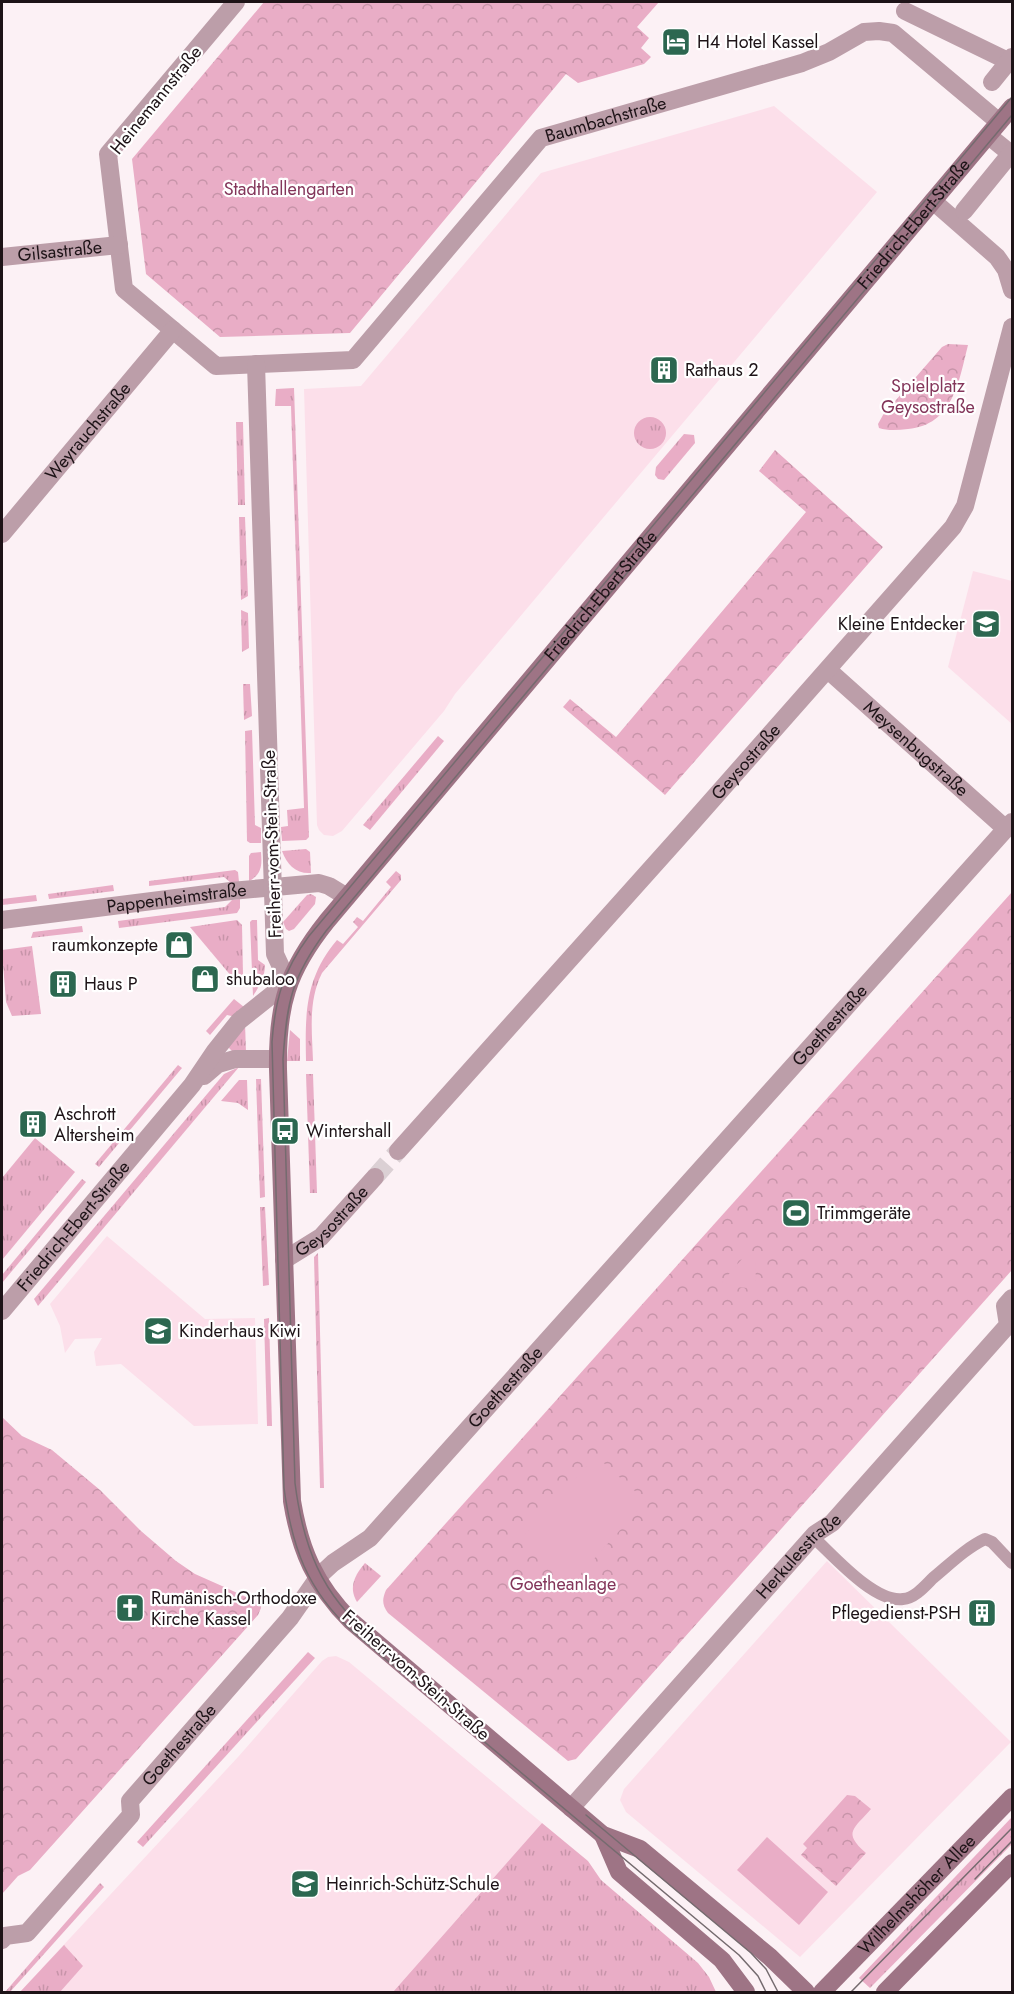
<svg xmlns="http://www.w3.org/2000/svg" width="1014" height="1994" viewBox="0 0 1014 1994" font-family="Jost,sans-serif">
  <style>
    .built { fill: #fcdfea }
    .grass { fill: url(#grass-tufts) }
    .park { fill: url(#park-crowns) }
    .pitch { fill: #e9adc6 }
    .lines { fill: none; stroke-linecap: round; stroke-linejoin: round }
    .street-tunnel { stroke: #dbd0d4; stroke-width: 18; stroke-dasharray: 18 9; stroke-linecap: butt }
    .lane { stroke: #bc9ea9; stroke-width: 12 }
    .street { stroke: #bc9ea9; stroke-width: 18 }
    .secondary { stroke: #9e7485; stroke-width: 18 }
    .tram { stroke: #756b6f; stroke-width: 1.5 }
    .labels { text-anchor: middle; dominant-baseline: central; stroke-width: 4.5; stroke-linejoin: round; paint-order: stroke }
    .poi-label { font-size: 18px; fill: #1d1317; stroke: #fff; text-anchor: start }
    .street-label { font-size: 18px; fill: #1d1317; stroke: #fff }
    .park-label { font-size: 18px; fill: #83355a; stroke: #fff }
  </style>
  <defs>
    <pattern id="grass-tufts" width="24" height="20" patternUnits="userSpaceOnUse" patternTransform="scale(1.5)"><rect width="24" height="20" fill="#e9adc6"/><path d="M3 7l-1-3M5 7V3M7 7l1-3M15 17l-1-3M17 17v-4M19 17l1-3" fill="none" stroke="#c794a9"/></pattern>
    <pattern id="park-crowns" width="20" height="18" patternUnits="userSpaceOnUse" patternTransform="scale(1.5)"><rect width="20" height="18" fill="#e9adc6"/><path d="M2 6a3 3 0 1 1 6 0M12 15a3 3 0 1 1 6 0" fill="none" stroke="#c794a9"/></pattern>
  </defs>
  <rect width="100%" height="100%" fill="#fcf1f5"/>
  <g class="built">
    <polygon points="774,106 877,192 455,694 444,711 342,831 333,836 324,835 319,830 317,825 304,389 361,386 541,173"/>
    <polygon points="973,571 1012,581 1012,724 948,667"/>
    <polygon points="107,1236 205,1319 255,1318 258,1424 194,1426 121,1364 96,1366 94,1352 102,1338 75,1339 65,1353 60,1326 50,1304"/>
    <polygon points="827,1561 1011,1742 800,1957 626,1812 620,1800 624,1789"/>
    <polygon points="336,1656 349,1662 542,1823 393,1992 20,1992 238,1757 322,1661 328,1657"/>
  </g>
  <g class="grass">
    <polygon points="294,388 309,837 306,840 282,841 281,827 288,826 287,810 304,808 291,406 275,406 276,389"/>
    <circle cx="650" cy="433" r="16"/>
    <polygon points="236,422 243,422 245,505 238,505"/>
    <polygon points="684,434 694,435 695,443 664,480 658,479 655,475 656,467"/>
    <polygon points="239,517 245,517 248,596 241,600"/>
    <polygon points="241,610 248,613 249,648 242,652"/>
    <polygon points="243,684 250,684 252,716 244,720"/>
    <polygon points="252,730 255,825 261,828 261,843 250,843 247,841 245,731"/>
    <polygon points="438,736 444,741 370,830 363,825"/>
    <path d="M 306,849 L 310,852 L 311,873 C 296,874 287,865 282,851 Z"/>
    <path d="M 261,852 C 262,865 262,874 249,881 L 249,856 L 251,853 Z"/>
    <polygon points="235,870 238,872 239,882 231,883 224,877 149,886 149,881"/>
    <path d="M 396,871 L 401,875 L 401,880 L 322,973 C 308,1001 312,1031 313,1061 L 306,1061 C 305,1013 305,978 337,940 L 343,944 L 358,927 L 353,922 L 357,917 L 363,921 L 391,887 L 386,882 Z"/>
    <polygon points="113,885 114,891 49,899 48,894"/>
    <polygon points="311,894 316,897 315,904 294,929 289,931 286,929 283,922 307,895"/>
    <polygon points="36,895 37,901 2,905 2,899"/>
    <polygon points="240,899 240,908 237,913 119,928 118,921 225,907 232,900"/>
    <polygon points="237,920 242,925 243,975 237,983 190,927"/>
    <path d="M 252,920 L 257,920 L 258,960 L 265,965 C 265,977 259,987 253,996 L 250,922 Z"/>
    <polygon points="82,926 83,932 31,938 33,932"/>
    <polygon points="32,946 41,1014 12,1016 6,1002 2,950"/>
    <polygon points="234,999 244,1007 236,1017 227,1015 210,1035 206,1031"/>
    <polygon points="245,1023 246,1052 232,1051 228,1047"/>
    <polygon points="290,1030 300,1039 300,1061 287,1061"/>
    <polygon points="178,1065 182,1068 99,1167 95,1164"/>
    <polygon points="239,1067 38,1306 34,1299 224,1074"/>
    <polygon points="306,1074 313,1074 317,1193 310,1193"/>
    <polygon points="256,1079 261,1079 265,1197 260,1198"/>
    <polygon points="239,1080 247,1080 248,1110 238,1103 221,1101"/>
    <polygon points="35,1138 75,1172 2,1260 2,1178"/>
    <polygon points="82,1179 86,1182 2,1283 2,1275"/>
    <polygon points="260,1207 265,1207 269,1285 263,1286"/>
    <polygon points="318,1253 324,1488 320,1488 314,1257"/>
    <polygon points="269,1318 272,1426 267,1426 264,1319"/>
    <path d="M 365,1563 L 381,1576 L 357,1602 C 348,1587 355,1575 365,1563 Z"/>
    <polygon points="308,1652 315,1658 143,1847 137,1842"/>
    <polygon points="1012,1817 1012,1844 870,1988 859,1978"/>
    <polygon points="542,1823 588,1861 601,1880 698,1963 709,1977 716,1992 393,1992"/>
    <polygon points="100,1883 104,1887 10,1992 5,1992"/>
    <polygon points="64,1945 83,1966 60,1992 20,1992"/>
  </g>
  <g class="park">
    <polygon points="264,2 659,2 637,27 649,38 641,48 651,57 644,64 578,83 566,74 350,333 220,337 146,274 132,159"/>
    <path d="M 948,344 L 968,345 C 959,381 953,425 908,429 C 898,430 888,431 879,428 L 878,424 L 883,415 L 942,347 Z"/>
    <polygon points="775,450 883,547 665,795 563,707 570,699 616,737 806,512 759,471"/>
    <path d="M 1012,892 L 1012,1270 L 576,1759 L 568,1761 L 388,1613 C 382,1605 382,1599 386,1590 Z"/>
    <polygon points="2,1417 22,1436 52,1450 100,1490 141,1531 176,1561 195,1574 222,1586 246,1597 260,1600 261,1608 258,1615 30,1870 18,1876 2,1894"/>
    <path d="M 847,1795 L 855,1796 L 871,1809 C 854,1829 842,1832 866,1853 L 836,1886 L 801,1855 L 807,1848 L 803,1844 Z"/>
  </g>
  <g class="pitch">
    <polygon points="799,1194 808,1204 811,1221 803,1231 787,1230 775,1222"/>
    <polygon points="748,1252 755,1262 756,1280 749,1288 734,1287 722,1282"/>
    <polygon points="596,1456 646,1501 576,1579 525,1534"/>
    <polygon points="767,1837 828,1892 799,1925 737,1870"/>
  </g>
  <g class="lines">
    <polyline class="street-tunnel" points="375,1177 398,1151"/>
    <path class="lane" d="M 813,1537 C 833,1555 874,1603 903,1599 C 915,1598 925,1586 933,1578 C 950,1564 966,1548 985,1539 L 992,1542 L 1012,1563"/>
    <g class="street">
      <path id="s1" d="M 236,2 L 108,154 L 124,289 L 216,366 L 353,360 L 541,138 L 802,63 L 829,52 L 864,32 L 879,31 L 893,33 L 999,122"/>
      <polyline points="905,11 1012,63"/>
      <polyline points="992,82 1012,57"/>
      <polyline points="995,141 1011,154"/>
      <polyline points="933,201 997,257 1006,270 1012,290"/>
      <polyline points="964,211 1012,152"/>
      <path id="s2" d="M 2,257 L 119,245"/>
      <path id="s3" d="M 2,534 L 173,330"/>
      <path id="s4" d="M 828,670 L 1006,829"/>
      <path id="s5" d="M 2,920 L 231,891 L 319,883 L 329,886 L 347,897"/>
      <polyline points="204,1076 218,1064 235,1059 278,1059"/>
      <path id="s6" d="M 398,1151 L 690,825 L 953,527 L 965,506 L 1012,327"/>
      <path id="s7" d="M 284,1260 L 321,1237 L 375,1177"/>
      <path id="s8" d="M 2,1311 L 192,1085 L 215,1051 L 239,1021 L 288,982 L 275,954 L 256,364"/>
      <path id="s9" d="M 571,1808 L 815,1534 L 832,1523 L 1008,1325 L 1005,1306 L 1012,1298"/>
      <path id="s10" d="M 2,1940 L 5,1936 L 27,1933 L 131,1815 L 130,1801 L 290,1618 L 320,1575 L 333,1563 L 370,1538 L 1012,822"/>
    </g>
    <g class="secondary">
      <polyline points="603,1835 619,1872 722,1960 746,1992"/>
      <path id="s11" d="M 806,1992 L 770,1957 L 640,1849 L 603,1835 L 351,1621 C 315,1585 300,1550 292,1501 L 278,1069 C 277,1005 287,971 327,921 L 1012,107"/>
      <path id="s12" d="M 822,1992 L 1012,1797"/>
      <polyline points="885,1992 1012,1863"/>
    </g>
    <g class="tram">
      <path d="M 371,1636 C 321,1594 303,1546 295,1483 L 283,1059 C 287,1002 291,978 326,931 L 1012,115"/>
      <polyline points="586,1815 751,1953 766,1969 778,1992"/>
      <polyline points="975,1879 1012,1841"/>
      <path d="M 766,1992 L 758,1976 L 739,1955 L 352,1631 C 307,1590 292,1547 284,1488 L 272,1042 C 275,1000 283,971 309,936 L 1012,97"/>
      <polyline points="851,1992 1012,1828"/>
    </g>
  </g>
  <defs>
    <g id="hotel-square" transform="scale(1.5)"><rect x="-9" y="-9" width="18" height="18" rx="4" fill="#2c6750" stroke="#fff"/><path d="M-6-4.5h1.5V1H6V5H4.5V3h-9V5H-6ZM-4 0a1.8 1.8 0 1 1 3.6 0ZM.5 0V-2.5h3Q6-2.5 6 0Z" fill="#fff"/></g>
    <g id="building-square" transform="scale(1.5)"><rect x="-9" y="-9" width="18" height="18" rx="4" fill="#2c6750" stroke="#fff"/><path d="M-4-6H4V6H1V3H-1V6H-4ZM-2.5-4.3h1.7v1.8h-1.7ZM.8-4.3h1.7v1.8H.8ZM-2.5-1h1.7V.8h-1.7ZM.8-1h1.7V.8H.8Z" fill="#fff"/></g>
    <g id="school-square" transform="scale(1.5)"><rect x="-9" y="-9" width="18" height="18" rx="4" fill="#2c6750" stroke="#fff"/><path d="M0-5L7-2L0 1L-7-2ZM-4 1L0 2.5L4 1V4Q0 6-4 4Z" fill="#fff"/></g>
    <g id="shop-square" transform="scale(1.5)"><rect x="-9" y="-9" width="18" height="18" rx="4" fill="#2c6750" stroke="#fff"/><path d="M-5-2.5h2.3a2.7 3.5 0 0 1 5.4 0H5L5.5 6h-11ZM-1.5-2.5h3a1.5 2.3 0 0 0-3 0Z" fill="#fff"/></g>
    <g id="bus-square" transform="scale(1.5)"><rect x="-9" y="-9" width="18" height="18" rx="4" fill="#2c6750" stroke="#fff"/><path d="M-5-6H5V4H4V6H2V4H-2V6H-4V4H-5ZM-3.5-4V0h7V-4ZM-3.5 1.2v1.5H-2V1.2ZM2 1.2v1.5H3.5V1.2Z" fill="#fff"/></g>
    <g id="stadium-square" transform="scale(1.5)"><rect x="-9" y="-9" width="18" height="18" rx="4" fill="#2c6750" stroke="#fff"/><path d="M0-5a6.5 5 0 1 0 0 10a6.5 5 0 1 0 0-10ZM-3.5-1.8h7v3.6h-7Z" fill="#fff"/></g>
    <g id="church-square" transform="scale(1.5)"><rect x="-9" y="-9" width="18" height="18" rx="4" fill="#2c6750" stroke="#fff"/><path d="M-1.2-6h2.4v3.5h3.3v2.4h-3.3V6h-2.4V-.1h-3.3v-2.4h3.3Z" fill="#fff"/></g>
  </defs>
  <g fill-rule="evenodd">
    <use href="#hotel-square" x="676" y="42"/>
    <use href="#building-square" x="664" y="370"/>
    <use href="#school-square" x="986" y="624"/>
    <use href="#shop-square" x="179" y="945"/>
    <use href="#shop-square" x="205" y="979"/>
    <use href="#building-square" x="63" y="984"/>
    <use href="#building-square" x="33" y="1124"/>
    <use href="#bus-square" x="285" y="1131"/>
    <use href="#stadium-square" x="796" y="1213"/>
    <use href="#school-square" x="158" y="1331"/>
    <use href="#church-square" x="130" y="1608"/>
    <use href="#building-square" x="982" y="1613"/>
    <use href="#school-square" x="305" y="1884"/>
  </g>
  <g class="labels">
    <g class="poi-label">
      <text x="697" y="42">H4 Hotel Kassel</text>
      <text x="685" y="370">Rathaus 2</text>
      <text x="965" y="624" text-anchor="end">Kleine Entdecker</text>
      <text x="158" y="945" text-anchor="end">raumkonzepte</text>
      <text x="226" y="979">shubaloo</text>
      <text x="84" y="984">Haus P</text>
      <text x="54" y="1114">Aschrott<tspan x="54" dy="21">Altersheim</tspan></text>
      <text x="306" y="1131">Wintershall</text>
      <text x="817" y="1213">Trimmgeräte</text>
      <text x="179" y="1331">Kinderhaus Kiwi</text>
      <text x="151" y="1598">Rumänisch-Orthodoxe<tspan x="151" dy="21">Kirche Kassel</tspan></text>
      <text x="961" y="1613" text-anchor="end">Pflegedienst-PSH</text>
      <text x="326" y="1884">Heinrich-Schütz-Schule</text>
    </g>
    <g class="street-label">
      <text transform="translate(156 100) rotate(-51)">Heinemannstraße</text>
      <text stroke="none"><textPath href="#s1" startOffset="950">Baumbachstraße</textPath></text>
      <text stroke="none"><textPath href="#s11" startOffset="2229">Friedrich-Ebert-Straße</textPath></text>
      <text stroke="none"><textPath href="#s2" startOffset="58">Gilsastraße</textPath></text>
      <text stroke="none"><textPath href="#s3" startOffset="134">Weyrauchstraße</textPath></text>
      <text stroke="none"><textPath href="#s11" startOffset="1743">Friedrich-Ebert-Straße</textPath></text>
      <text stroke="none"><textPath href="#s4" startOffset="118">Meysenbugstraße</textPath></text>
      <text stroke="none"><textPath href="#s6" startOffset="522">Geysostraße</textPath></text>
      <text transform="translate(272 844) rotate(-92)">Freiherr-vom-Stein-Straße</text>
      <text stroke="none"><textPath href="#s5" startOffset="176">Pappenheimstraße</textPath></text>
      <text stroke="none"><textPath href="#s10" startOffset="1245">Goethestraße</textPath></text>
      <text stroke="none"><textPath href="#s7" startOffset="62">Geysostraße</textPath></text>
      <text stroke="none"><textPath href="#s8" startOffset="111">Friedrich-Ebert-Straße</textPath></text>
      <text stroke="none"><textPath href="#s10" startOffset="759">Goethestraße</textPath></text>
      <text stroke="none"><textPath href="#s9" startOffset="340">Herkulesstraße</textPath></text>
      <text transform="translate(416 1675) rotate(41)">Freiherr-vom-Stein-Straße</text>
      <text stroke="none"><textPath href="#s10" startOffset="273">Goethestraße</textPath></text>
      <text stroke="none"><textPath href="#s12" startOffset="136">Wilhelmshöher Allee</textPath></text>
    </g>
    <g class="park-label">
      <text x="289" y="189">Stadthallengarten</text>
      <text x="928" y="386">Spielplatz<tspan x="928" dy="21">Geysostraße</tspan></text>
      <text x="563" y="1584">Goetheanlage</text>
    </g>
  </g>
  <rect width="1014" height="1994" fill="none" stroke="#1d1317" stroke-width="6"/>
</svg>
